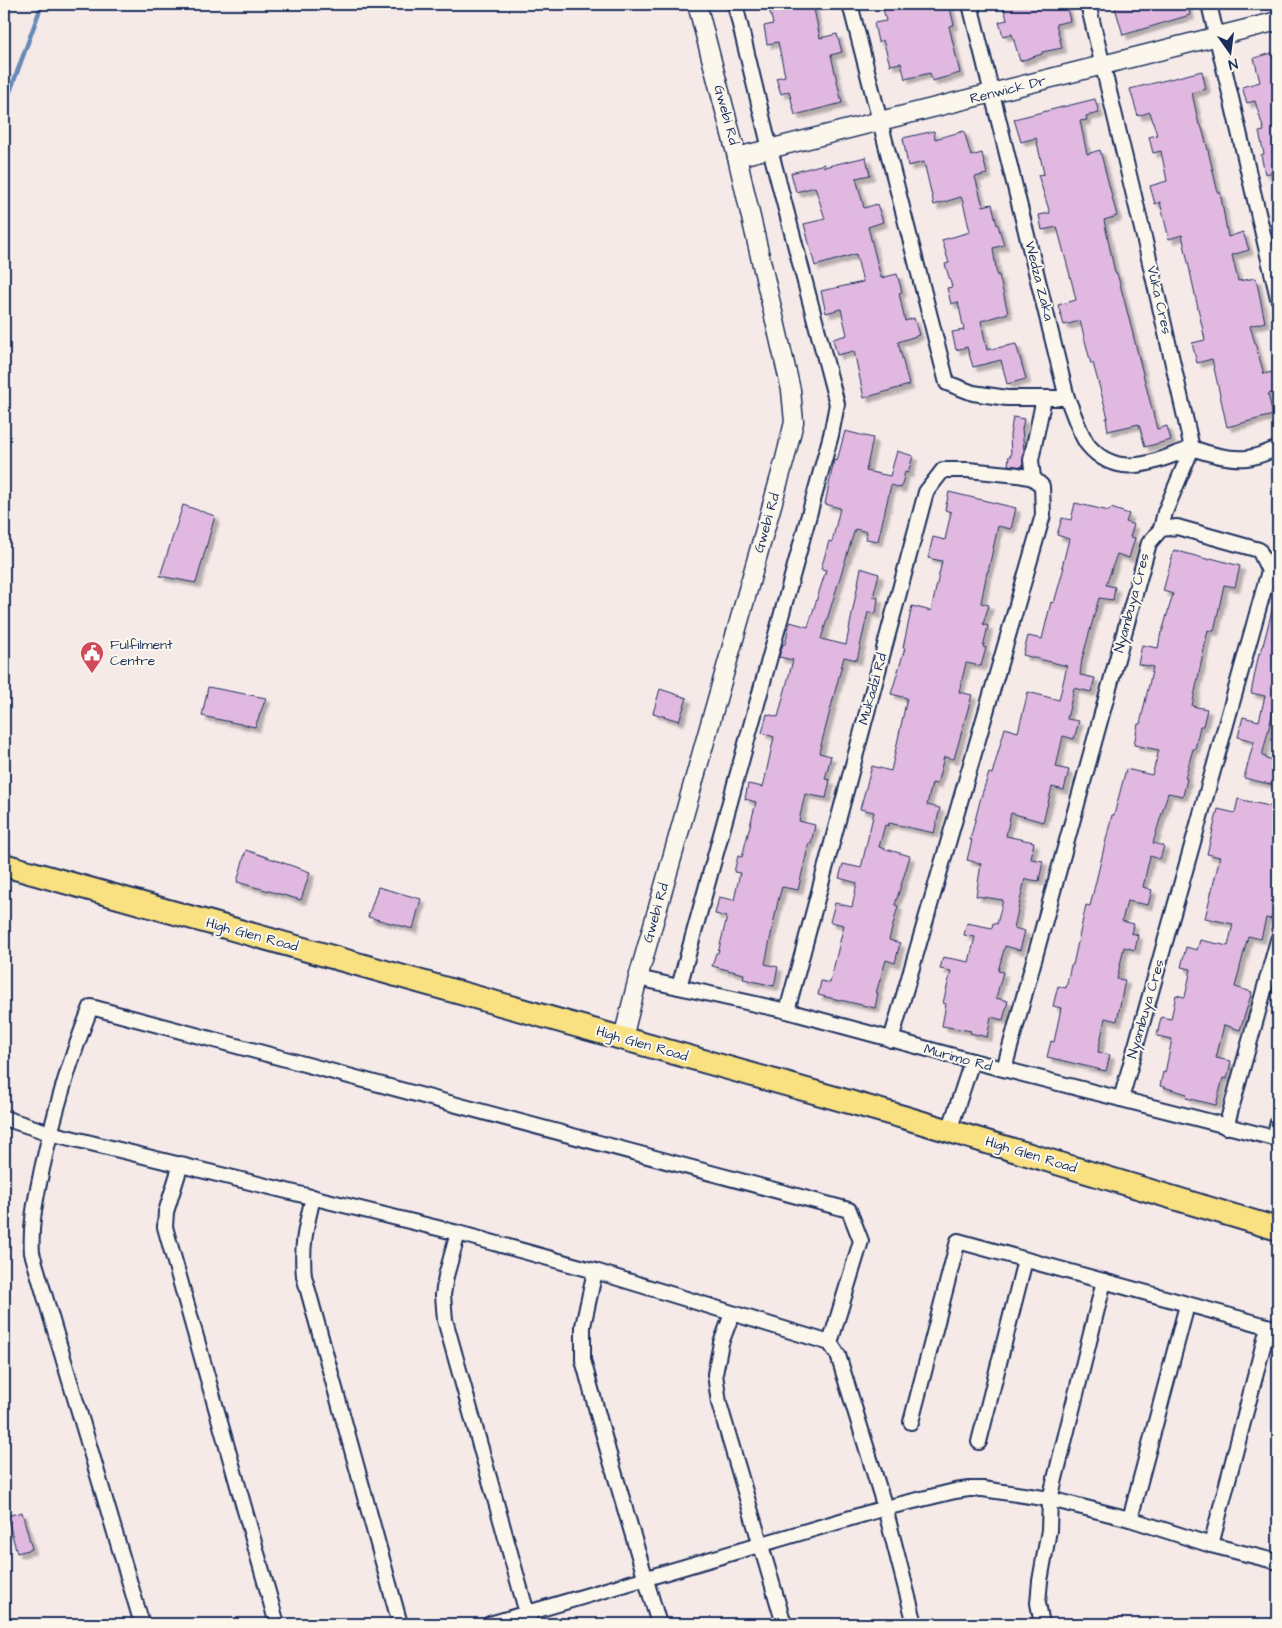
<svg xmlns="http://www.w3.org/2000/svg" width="1282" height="1628" viewBox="0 0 1282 1628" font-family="'Architects Daughter',sans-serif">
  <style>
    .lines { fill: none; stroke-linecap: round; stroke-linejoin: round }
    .stream { stroke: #658ab7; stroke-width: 4.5 }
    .building { fill: #e1b8df; stroke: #1b2f5e; filter: url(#shadow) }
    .minor-casing { stroke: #1b2f5e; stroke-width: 18 }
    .tertiary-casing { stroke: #1b2f5e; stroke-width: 21 }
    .primary-casing { stroke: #1b2f5e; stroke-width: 26 }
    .minor { stroke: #fbf7ec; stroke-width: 14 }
    .tertiary { stroke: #fbf7ec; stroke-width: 18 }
    .primary { stroke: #f9e181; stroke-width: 22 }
    .labels { text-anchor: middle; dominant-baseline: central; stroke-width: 4; stroke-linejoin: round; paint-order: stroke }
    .street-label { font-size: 14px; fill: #1b2f5e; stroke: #fbf7ec }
    .poi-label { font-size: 14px; fill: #1b2f5e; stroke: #fbf7ec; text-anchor: start }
  </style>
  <defs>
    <filter id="shadow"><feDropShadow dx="4.5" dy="4.5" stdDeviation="1" flood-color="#0004"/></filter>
  </defs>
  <rect width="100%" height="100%" fill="#f6eae9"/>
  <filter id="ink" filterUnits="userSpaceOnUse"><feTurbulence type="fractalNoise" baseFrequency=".02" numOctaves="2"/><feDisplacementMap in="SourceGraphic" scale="10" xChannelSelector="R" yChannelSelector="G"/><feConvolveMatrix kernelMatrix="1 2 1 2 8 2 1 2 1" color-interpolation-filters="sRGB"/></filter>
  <g filter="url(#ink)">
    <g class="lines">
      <polyline class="stream" points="4,108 42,4"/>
    </g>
    <g class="building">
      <polygon points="768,4 813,4 820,38 837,34 842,52 831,55 842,103 795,115 789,91 781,94 776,78 785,76 778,42 767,44 764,26 773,24"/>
      <polygon points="882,4 949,4 954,25 949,26 960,73 932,81 930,73 905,79 901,63 890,65 883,40 878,42 874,23 886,21"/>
      <polygon points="1003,4 1053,4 1053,8 1066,4 1070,21 1056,24 1062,48 1042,52 1042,54 1020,61 1012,34 1003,36 999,22 1007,20"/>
      <polygon points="1114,4 1187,4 1190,15 1123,35"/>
      <polygon points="1272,53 1278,76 1278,171 1265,174 1261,155 1264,154 1259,132 1264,131 1255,101 1247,103 1242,87 1260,82 1254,58"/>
      <polygon points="1202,71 1206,89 1192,93 1199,125 1201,125 1207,146 1218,193 1220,192 1228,237 1243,232 1249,250 1232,255 1238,281 1256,278 1265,322 1250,326 1264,374 1276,371 1278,377 1278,391 1268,394 1273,415 1227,427 1212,359 1197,363 1192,343 1205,340 1182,235 1169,239 1160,202 1155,204 1150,186 1167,181 1161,151 1153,153 1149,137 1157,135 1150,112 1138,116 1130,89"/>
      <polygon points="1095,99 1099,113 1086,116 1087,120 1080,121 1087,154 1100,150 1117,216 1104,220 1115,273 1117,273 1125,303 1157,429 1167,426 1171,440 1145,447 1139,424 1108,431 1106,418 1108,418 1093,363 1091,364 1080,321 1064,325 1058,305 1076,300 1072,283 1057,227 1042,230 1039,215 1050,213 1038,175 1044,174 1036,138 1021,142 1014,119"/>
      <polygon points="934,131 935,139 964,131 971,156 982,153 987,174 975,177 983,206 992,204 997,225 998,225 1004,245 993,248 997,276 999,275 1008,313 981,321 987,350 1016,344 1026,379 1007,384 1001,360 973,367 967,347 956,350 952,332 964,330 958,302 951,304 947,288 952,287 945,264 949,263 942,240 970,232 963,202 961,197 934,205 924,162 908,166 903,138"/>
      <polygon points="866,157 870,175 856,178 864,208 877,204 883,222 868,227 881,278 897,274 902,292 899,293 905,321 914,318 919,335 898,342 909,385 864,398 854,351 837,355 833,339 847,335 841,309 826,313 821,291 863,282 856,254 815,266 804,224 825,219 815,187 796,192 791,173 824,164 824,167"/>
      <polygon points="1013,417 1024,419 1022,429 1024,450 1023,467 1008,465 1009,456 1011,456 1010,435"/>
      <polygon points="845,431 873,438 866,471 890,476 897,451 913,456 908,473 905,472 901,488 891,485 878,541 866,539 867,532 855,529 821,639 846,645 861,568 879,574 873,597 878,598 876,614 868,612 857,660 844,657 819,753 831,756 825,779 830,780 826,798 805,794 799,821 815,825 811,844 809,843 798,890 782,887 778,901 765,964 778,967 774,986 743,979 744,974 712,966 716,953 718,953 727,917 715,914 719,897 734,900 740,873 734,872 738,856 742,857 756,802 745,799 748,784 763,787 774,737 762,733 767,714 778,717 793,660 779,657 783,644 785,644 790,622 808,627 826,570 821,569 829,541 832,542 840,508 825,504 834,460 837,461"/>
      <polygon points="949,492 1016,508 1011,529 998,526 988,572 987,572 981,603 989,605 983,624 988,626 983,647 986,648 981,666 966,663 959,692 972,695 954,759 944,757 937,784 932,783 927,805 940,808 934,833 889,823 888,826 885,825 879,847 910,856 895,905 898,906 889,940 900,943 895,963 886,960 876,993 878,993 875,1008 818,995 821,981 830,983 844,925 830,922 835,903 852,907 857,883 839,878 843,864 861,868 874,812 860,809 872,766 891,771 907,698 891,694 905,648 903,648 912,606 931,611 942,561 928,558 933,537 945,540 951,512 945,510"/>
      <polygon points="1075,503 1109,511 1111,508 1129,514 1126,522 1134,525 1130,537 1135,538 1129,558 1117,554 1106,585 1115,587 1113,600 1099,598 1082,659 1080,675 1095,678 1091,692 1074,688 1067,719 1079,721 1074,739 1063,736 1056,767 1069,770 1064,790 1052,787 1043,822 1011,813 1006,836 1034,842 1031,859 1043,861 1039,881 1025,879 1014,928 1025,931 1020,950 1005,946 998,971 1003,972 996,998 1008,1001 1003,1020 991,1017 987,1037 970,1033 971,1031 942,1026 946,1004 943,1003 951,971 940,969 943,957 969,962 975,937 964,935 967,923 992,928 993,923 997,924 1003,900 976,896 981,864 967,860 972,840 970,840 981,797 989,773 992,774 1005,728 1018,732 1028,692 1059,700 1067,666 1023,655 1028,636 1042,639 1051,602 1054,603 1064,567 1062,567 1069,539 1057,535 1062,518 1071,520"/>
      <polygon points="183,505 215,516 196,583 160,576"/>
      <polygon points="1174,550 1210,560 1211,558 1240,566 1235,587 1224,585 1214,631 1208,630 1192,706 1207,709 1203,726 1200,726 1195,749 1193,749 1185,778 1187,779 1183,796 1168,793 1153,843 1164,846 1160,859 1150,856 1143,887 1152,890 1148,905 1127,901 1122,921 1134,924 1131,933 1138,935 1135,950 1124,947 1117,979 1125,980 1117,1021 1105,1018 1098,1052 1110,1055 1106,1071 1047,1057 1051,1041 1054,1042 1061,1008 1053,1006 1058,986 1066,988 1071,965 1073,965 1086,905 1090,906 1112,815 1114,815 1126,769 1152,775 1159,750 1134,745 1138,724 1140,724 1153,667 1138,664 1142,645 1158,648 1161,632 1162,632 1173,594 1163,591"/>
      <polygon points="1274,603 1278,603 1278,699 1276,699 1262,756 1266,757 1266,759 1278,762 1278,786 1244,778 1254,741 1238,737 1243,717 1259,721 1265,696 1251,693 1259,653 1261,653"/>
      <polygon points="208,687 266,698 255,727 202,716"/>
      <polygon points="660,689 687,698 679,721 653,713"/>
      <polygon points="1238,799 1278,808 1278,877 1274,898 1277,899 1271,919 1266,918 1261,939 1248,936 1235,987 1252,992 1240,1030 1224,1025 1216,1058 1231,1061 1227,1079 1223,1078 1216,1105 1186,1098 1187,1094 1160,1086 1163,1072 1165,1073 1172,1039 1157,1036 1161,1017 1171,1019 1176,995 1185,997 1191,969 1181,967 1186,947 1197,950 1200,940 1228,946 1233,924 1205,918 1220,857 1207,854 1218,809 1235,813"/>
      <polygon points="246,850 310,872 301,900 237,882"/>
      <polygon points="378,887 421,899 413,929 368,917"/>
      <polygon points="22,1512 32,1549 17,1553 7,1516"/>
    </g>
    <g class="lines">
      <g class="minor-casing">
        <g id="minor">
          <polyline points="850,4 947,383 973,393 1007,398 1067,398"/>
          <path d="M 970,4 L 1067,398 C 1073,411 1080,435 1088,445 C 1118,481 1156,461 1192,448"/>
          <polyline points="1088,4 1148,254 1192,448"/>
          <polyline points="1209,4 1278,298"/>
          <path d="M 1192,448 C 1209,454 1229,460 1247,458 C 1258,457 1268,452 1278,448"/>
          <polyline points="1033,478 1031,460 1044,398"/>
          <polyline points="1161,529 1165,512 1192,448"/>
          <polyline points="638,978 787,1011 972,1061 1278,1139"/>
          <polyline points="679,987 831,435 837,404 770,149 735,4"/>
          <polyline points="787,1011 926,492 943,470 968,470 1018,475 1033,478 1042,486 1043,515 891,1040"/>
          <polyline points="1004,1069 1149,543 1161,529 1177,527 1259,550 1269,571 1121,1099"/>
          <polyline points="4,1118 50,1133 458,1233 595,1271 830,1343 838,1355 842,1368 885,1508 915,1624"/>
          <polyline points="1226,1127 1278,940"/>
          <polyline points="949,1131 972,1061"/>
          <polyline points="1274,1138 1278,1122"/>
          <polyline points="181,1164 166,1212 165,1227 277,1624"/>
          <path d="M 313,1197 C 306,1227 301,1245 304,1276 L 400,1624"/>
          <polyline points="458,1233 446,1276 443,1295 445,1320 530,1624"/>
          <polyline points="595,1271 583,1326 583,1360 608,1451 659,1624"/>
          <polyline points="732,1314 721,1343 715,1374 719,1403 784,1624"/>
          <polyline points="911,1422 958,1241 1278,1329"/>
          <polyline points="979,1442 1025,1260"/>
          <polyline points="1130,1519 1187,1305"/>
          <polyline points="1211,1545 1268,1327"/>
          <path d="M 142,1624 L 32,1253 C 30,1224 36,1198 42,1169 C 54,1114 70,1059 91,1007 L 849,1210 L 861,1241 L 830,1343"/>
          <polyline points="490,1624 885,1508 955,1491 969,1489 983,1489 1050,1499 1130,1519 1211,1545 1278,1562"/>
          <polyline points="1042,1624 1038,1603 1040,1581 1049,1530 1050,1499 1104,1281"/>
        </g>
      </g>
      <g class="tertiary-casing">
        <g id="tertiary">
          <polyline points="737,157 1278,21"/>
          <polyline points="623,1038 638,978 785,459 794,422 791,390 737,157 697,4"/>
        </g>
      </g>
      <g class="primary-casing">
        <polyline id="primary" points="4,865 903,1117 1278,1229"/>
      </g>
      <use href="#minor" class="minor"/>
      <use href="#tertiary" class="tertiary"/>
      <use href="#primary" class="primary"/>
    </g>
  </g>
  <defs>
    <g id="civic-pin" transform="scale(1.25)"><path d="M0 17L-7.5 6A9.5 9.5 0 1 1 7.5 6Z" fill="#d1495b" stroke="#fbf7ec"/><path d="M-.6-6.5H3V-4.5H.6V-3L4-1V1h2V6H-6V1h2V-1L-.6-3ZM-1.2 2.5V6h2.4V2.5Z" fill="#fff"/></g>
  </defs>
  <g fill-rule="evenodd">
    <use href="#civic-pin" x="92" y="653"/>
  </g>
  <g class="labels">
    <g class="street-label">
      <text transform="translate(1008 90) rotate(-14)">Renwick Dr</text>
      <text transform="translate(726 115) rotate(75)">Gwebi Rd</text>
      <text transform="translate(1039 281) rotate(76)">Wedza Zaka</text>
      <text transform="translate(1159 300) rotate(77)">Vuka Cres</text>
      <text transform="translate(767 523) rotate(-74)">Gwebi Rd</text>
      <text transform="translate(1132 603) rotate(-75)">Nyambuya Cres</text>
      <text transform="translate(873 689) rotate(-75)">Mukadzi Rd</text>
      <text transform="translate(656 913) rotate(-74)">Gwebi Rd</text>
      <text transform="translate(252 935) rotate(15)">High Glen Road</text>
      <text transform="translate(1146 1009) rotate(-74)">Nyambuya Cres</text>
      <text transform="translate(642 1044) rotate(16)">High Glen Road</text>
      <text transform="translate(958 1058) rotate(15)">Murimo Rd</text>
      <text transform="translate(1031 1155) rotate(17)">High Glen Road</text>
    </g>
    <g class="poi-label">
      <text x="110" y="645">Fulfilment<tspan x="110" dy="16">Centre</tspan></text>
    </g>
  </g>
  <rect width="1282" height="1628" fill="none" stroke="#fbf7ec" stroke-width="20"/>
  <rect x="10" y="10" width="1262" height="1608" fill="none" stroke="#1b2f5e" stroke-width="2" filter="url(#ink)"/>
  <g transform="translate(1230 52) rotate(166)" stroke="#fbf7ec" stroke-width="4" paint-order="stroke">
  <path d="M0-4L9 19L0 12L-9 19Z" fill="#1b2f5e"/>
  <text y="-8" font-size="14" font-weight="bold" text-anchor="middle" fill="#1b2f5e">N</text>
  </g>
</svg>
